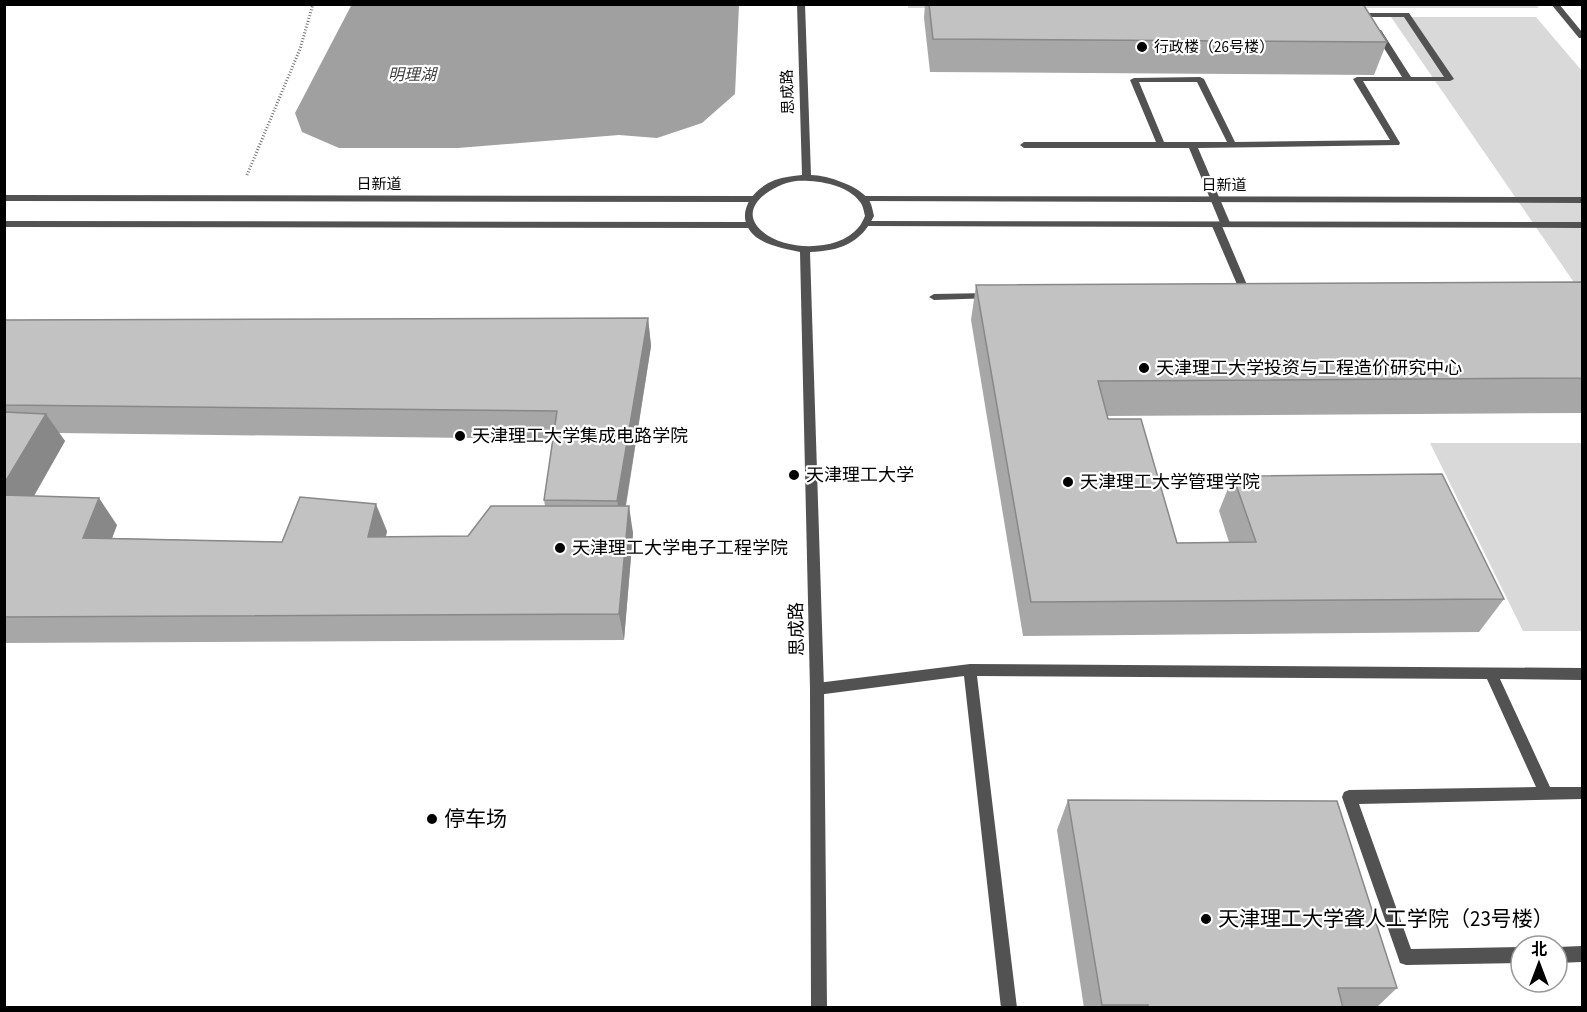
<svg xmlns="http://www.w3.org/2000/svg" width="1587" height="1012" viewBox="0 0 1587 1012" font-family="'Source Sans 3','Noto Sans SC',sans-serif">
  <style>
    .green { fill: #d9d9d9 }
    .water { fill: #a0a0a0 }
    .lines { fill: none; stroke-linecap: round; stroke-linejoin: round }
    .path { stroke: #747474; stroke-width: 3; stroke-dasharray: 1 2; stroke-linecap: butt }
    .service { fill: #525252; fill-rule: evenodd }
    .pedestrian { fill: #525252; fill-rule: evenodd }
    .minor { fill: #525252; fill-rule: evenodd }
    .tertiary { fill: #525252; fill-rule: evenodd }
    .wall { fill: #a7a7a7; fill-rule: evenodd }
    .shaded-wall { fill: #888 }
    .building { fill: #c2c2c2; stroke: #888; stroke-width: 1.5 }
    .poi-dot { fill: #000; stroke: #fff; stroke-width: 2 }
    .labels { text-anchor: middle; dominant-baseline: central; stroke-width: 4.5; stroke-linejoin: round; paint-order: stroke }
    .far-poi-label { font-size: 15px; fill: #000; stroke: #fff; text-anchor: start }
    .far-street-label { font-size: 15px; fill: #000; stroke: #fff }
    .far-water-label { font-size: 16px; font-style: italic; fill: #414141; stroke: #fff }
    .poi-label { font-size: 18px; fill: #000; stroke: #fff; text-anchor: start }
    .street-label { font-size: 18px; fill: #000; stroke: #fff }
    .near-poi-label { font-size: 21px; fill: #000; stroke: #fff; text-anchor: start }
  </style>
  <rect width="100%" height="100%" fill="#fff"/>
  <g class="green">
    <polygon points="1536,4 1539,8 908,8 908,5"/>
    <polygon points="1391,17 1536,17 1582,71 1582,294"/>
    <polygon points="1430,443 1582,443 1582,631 1523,631"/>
  </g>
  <polygon class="water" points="352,4 739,5 735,94 702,123 657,138 619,135 458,148 339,148 302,132 295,113"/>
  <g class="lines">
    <polyline class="path" points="247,175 300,49 313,4"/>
    <g class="service">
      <path d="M 1363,13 L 1409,13 L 1454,79 L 1450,81 L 1363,81 L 1400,143 L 1399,145 L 1198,148 L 1231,225 L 1229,227 L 1223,227 L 1221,225 L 1189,148 L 1024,148 L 1020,145 L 1024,142 L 1156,142 L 1130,80 L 1134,78 L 1200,77 L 1204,79 L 1235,142 L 1390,140 L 1353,79 L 1357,77 L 1402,77 L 1374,32 L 1375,30 L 1381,30 L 1411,77 L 1444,77 L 1404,17 L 1366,17 L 1362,15 ZM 1139,82 L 1197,82 L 1227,142 L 1164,142 Z"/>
      <polygon points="1217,223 1222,226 1250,292 1249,294 1240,295 1235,292 1239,289 1212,226"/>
      <polygon points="989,293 993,294 993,298 934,300 929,297 934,294"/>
      <polygon points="970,664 1582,668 1582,680 1500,679 1550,787 1582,787 1582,799 1359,804 1411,949 1521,947 1521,963 1406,965 1400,963 1398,957 1342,797 1344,792 1349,790 1536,787 1487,679 977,676 1017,1008 1001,1008 964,676 817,695 812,693 810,689 812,685 817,683"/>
      <polygon points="1582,946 1582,962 1557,963 1557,947"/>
    </g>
    <polygon class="pedestrian" points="1551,4 1559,4 1582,32 1582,38 1579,38"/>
    <g class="minor">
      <polygon points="4,195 753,196 758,199 753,202 4,201"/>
      <polygon points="865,196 1582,197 1582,203 862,201 860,199"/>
      <polygon points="4,221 751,222 756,225 751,228 4,227"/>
      <polygon points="868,221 1582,222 1582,228 865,226 865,222"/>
    </g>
    <path class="tertiary" d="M 797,4 L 805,4 L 811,175 C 827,175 863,187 870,202 C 872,206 873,212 874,216 C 861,243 840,251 810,252 L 824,689 L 827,1008 L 811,1008 L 810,689 L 800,252 C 786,249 768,246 756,237 C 732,217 751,189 775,180 C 784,177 793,176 802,175 ZM 796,181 C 816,180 847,184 860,202 C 863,205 864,212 865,216 C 863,220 861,225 858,228 C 838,252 785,251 763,232 C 734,208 773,184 796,181 Z"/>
  </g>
  <g class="wall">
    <polygon points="925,4 1363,4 1387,42 1374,75 930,72 924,18"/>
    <polygon points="1582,282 1582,413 1107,416 1108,419 1177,543 1229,542 1219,511 1233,476 1504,599 1479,632 1023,636 971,320 976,285"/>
    <path d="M 648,318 L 651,346 L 626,506 L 633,533 L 624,640 L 4,643 L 4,320 ZM 59,433 L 553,439 L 544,500 L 545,506 L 468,536 L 386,537 L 387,531 L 282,542 L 112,538 L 117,525 L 34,496 L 65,441 Z"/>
    <polygon points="1068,800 1397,988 1376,1008 1084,1008 1057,830"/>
  </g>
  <g class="shaded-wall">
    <polygon points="648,318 651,346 622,528 617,501"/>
    <polygon points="46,414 65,441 19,522 4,504 4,484"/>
    <polygon points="99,498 117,525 102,565 83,538"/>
    <polygon points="376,504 387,531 379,563 368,537"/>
    <polygon points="629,506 633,533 624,640 619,614"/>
  </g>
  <g class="building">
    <polygon points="929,4 1363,4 1387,42 933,39"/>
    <polygon points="1582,282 1582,378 1098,381 1108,419 1141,419 1177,543 1256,542 1233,476 1442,474 1504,599 1031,602 976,285"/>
    <polygon points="648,318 617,501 544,500 557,411 4,405 4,320"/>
    <polygon points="4,412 46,414 4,484"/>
    <polygon points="4,495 99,498 83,538 282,542 300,497 376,504 368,537 468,536 491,506 629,506 619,614 4,617"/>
    <polygon points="1068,800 1337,801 1397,988 1338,988 1343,1008 1148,1008 1148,1005 1102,1005"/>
  </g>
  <g class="poi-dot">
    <circle cx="1142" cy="47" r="6"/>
    <circle cx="1144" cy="368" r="6"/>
    <circle cx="460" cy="436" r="6"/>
    <circle cx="794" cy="475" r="6"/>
    <circle cx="1068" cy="482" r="6"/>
    <circle cx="560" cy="548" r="6"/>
    <circle cx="432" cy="819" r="6"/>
    <circle cx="1206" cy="919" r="6"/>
  </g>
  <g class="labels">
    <g class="far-poi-label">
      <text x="1154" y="47">行政楼（26号楼）</text>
    </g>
    <g class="far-street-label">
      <text transform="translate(788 92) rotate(-92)">思成路</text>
      <text x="379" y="184">日新道</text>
      <text x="1224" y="185">日新道</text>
    </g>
    <g class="far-water-label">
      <text x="412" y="75">明理湖</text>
    </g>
    <g class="poi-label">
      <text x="1156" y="368">天津理工大学投资与工程造价研究中心</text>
      <text x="472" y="436">天津理工大学集成电路学院</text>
      <text x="806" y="475">天津理工大学</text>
      <text x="1080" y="482">天津理工大学管理学院</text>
      <text x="572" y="548">天津理工大学电子工程学院</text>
    </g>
    <g class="street-label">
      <text transform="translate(797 629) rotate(-91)">思成路</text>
    </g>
    <g class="near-poi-label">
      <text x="444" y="819">停车场</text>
      <text x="1218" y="919">天津理工大学聋人工学院（23号楼）</text>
    </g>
  </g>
  <rect width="1587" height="1012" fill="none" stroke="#000000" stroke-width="12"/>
  <g transform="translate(1539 964)"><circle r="28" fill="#ffffff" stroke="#999999" stroke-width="1.5"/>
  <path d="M0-4.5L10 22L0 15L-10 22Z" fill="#000000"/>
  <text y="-9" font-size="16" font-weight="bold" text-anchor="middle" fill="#000000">北</text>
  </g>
</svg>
